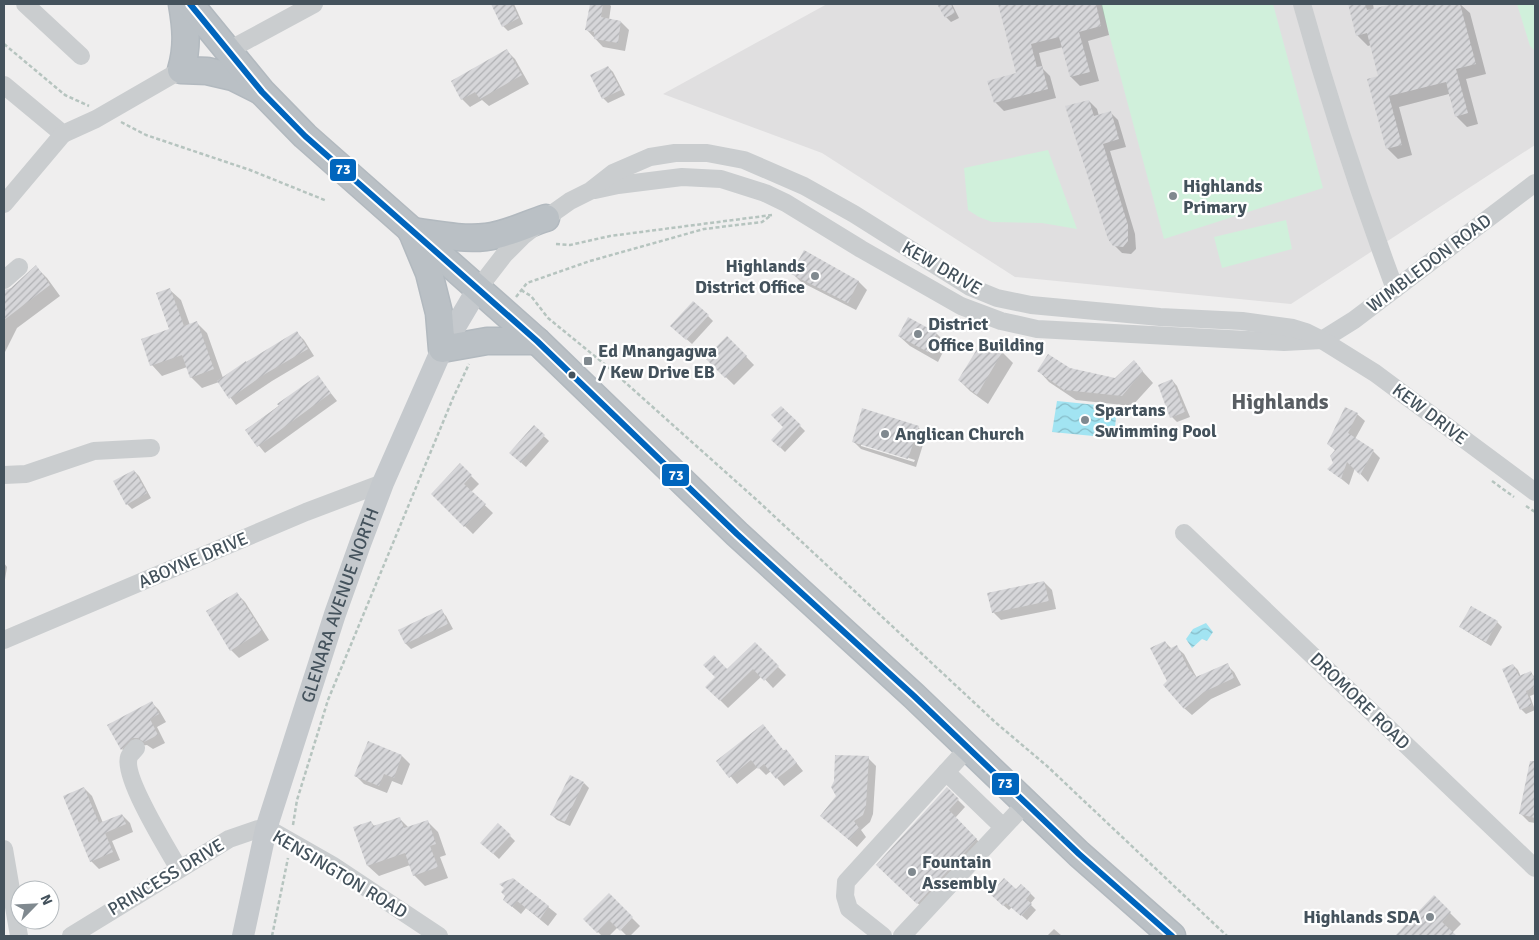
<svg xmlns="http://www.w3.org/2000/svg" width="1539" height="940" viewBox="0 0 1539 940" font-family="Signika,sans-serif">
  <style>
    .education { fill: #e0dfe0 }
    .green { fill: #d0f0db }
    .water { fill: url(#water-waves) }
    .shadow { fill: #0003; fill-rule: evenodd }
    .building { fill: url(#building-hatch) }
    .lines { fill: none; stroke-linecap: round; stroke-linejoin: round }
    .highway-casing { stroke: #b2b9bf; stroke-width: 29 }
    .path { stroke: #b6c4bf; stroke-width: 2.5; stroke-dasharray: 4 2.5; stroke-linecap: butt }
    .minor { stroke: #cacdcf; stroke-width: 18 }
    .major { stroke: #c5c9cd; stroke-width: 22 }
    .highway { stroke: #bac0c5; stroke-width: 26 }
    .bus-1-casing { stroke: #fff; stroke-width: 10 }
    .bus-1 { stroke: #0065bd; stroke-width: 6 }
    .poi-dot { fill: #80898f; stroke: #fff; stroke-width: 2 }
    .bus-dot { fill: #44525c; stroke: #fff; stroke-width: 2 }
    .labels { text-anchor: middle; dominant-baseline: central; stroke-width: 4.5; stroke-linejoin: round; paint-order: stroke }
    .poi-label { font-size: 18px; font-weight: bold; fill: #44525c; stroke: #fff; text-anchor: start }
    .street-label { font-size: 18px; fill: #44525c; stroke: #fff }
    .district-label { font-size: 22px; font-weight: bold; fill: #595e63; stroke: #fff }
    .line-badge { stroke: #fff; stroke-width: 2 }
    .badge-label { font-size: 14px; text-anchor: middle; font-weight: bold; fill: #fff }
  </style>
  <defs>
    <pattern id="water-waves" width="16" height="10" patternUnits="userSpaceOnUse" patternTransform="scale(1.25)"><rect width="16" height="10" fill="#a2e4f2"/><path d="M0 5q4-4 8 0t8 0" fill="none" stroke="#86bbc7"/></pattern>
    <pattern id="building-hatch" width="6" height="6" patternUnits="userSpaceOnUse" patternTransform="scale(1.25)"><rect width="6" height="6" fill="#d6d6d9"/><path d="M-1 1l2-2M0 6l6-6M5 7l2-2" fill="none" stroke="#afb0b3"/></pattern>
  </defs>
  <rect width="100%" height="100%" fill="#efeeee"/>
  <polygon class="education" points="827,4 1535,4 1535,145 1291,304 1015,277 822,153 663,94"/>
  <g class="green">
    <polygon points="1101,4 1273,4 1323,188 1164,239"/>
    <polygon points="1517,4 1535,4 1535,51 1530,46"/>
    <polygon points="1048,150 1077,229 1042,223 992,222 979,217 968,210 964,168"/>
    <polygon points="1286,220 1292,249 1222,268 1214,237"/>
  </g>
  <g class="water">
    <polygon points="1057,401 1117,407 1114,438 1052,432"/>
    <polygon points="1206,623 1213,632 1207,641 1202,639 1192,648 1186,639 1193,629"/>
  </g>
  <g class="shadow">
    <polygon points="493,4 514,4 523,24 508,31 503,26"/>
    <polygon points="591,4 609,4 611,6 609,20 621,22 629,30 625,51 603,47 587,30"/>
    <polygon points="939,4 952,4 959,18 951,22 946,17"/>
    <polygon points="999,4 1102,4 1109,35 1088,41 1099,81 1080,86 1071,77 1063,47 1039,53 1043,69 1050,76 1056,98 1004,111 995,102 1018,74"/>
    <polygon points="1349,4 1373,4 1374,10 1398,4 1449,4 1449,5 1460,4 1470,13 1486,74 1466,79 1478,124 1467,127 1456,116 1449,94 1399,107 1412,155 1398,159 1387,148 1379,77 1371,45 1368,46 1357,35"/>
    <polygon points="507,51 515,59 529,84 489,106 482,100 470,107 462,99"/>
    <polygon points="608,67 613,72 625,95 608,103 603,98"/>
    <polygon points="1089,101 1097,109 1099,116 1110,112 1118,120 1126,147 1110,151 1135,234 1136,249 1131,254 1122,253 1114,245"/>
    <polygon points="804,252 859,282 867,290 856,310 801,282 793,274"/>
    <polygon points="36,267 47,278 60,296 17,328 4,354 4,292 12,289"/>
    <polygon points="170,290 181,300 190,325 197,323 207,333 223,378 297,333 304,340 314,356 272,381 236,405 219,382 202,388 191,377 187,367 162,376 152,365 170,330"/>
    <polygon points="708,316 713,321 692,344 672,326"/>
    <polygon points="937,334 947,344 938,362 910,346 899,336"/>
    <polygon points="727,337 754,365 734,385 706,358"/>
    <polygon points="1002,352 1013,363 988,404 970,391 959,380"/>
    <polygon points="1134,362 1153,383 1132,406 1076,400 1049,382 1039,371 1069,369 1115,379"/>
    <polygon points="318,377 337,401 265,453 246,430"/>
    <polygon points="1172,380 1177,386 1190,417 1177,422 1172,417"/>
    <polygon points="781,407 805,431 785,452 773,440 785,427"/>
    <polygon points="1357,414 1365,421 1355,439 1373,451 1380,458 1368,482 1355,468 1349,485 1329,469 1335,463 1336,451 1328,443"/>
    <polygon points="534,427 549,441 526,467 516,458"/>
    <path d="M 918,427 L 926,435 L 916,467 L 861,449 L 853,441 ZM 861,443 L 915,460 L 914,462 L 861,446 Z"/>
    <polygon points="460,465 479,484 471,492 493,513 473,534 432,494"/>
    <polygon points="134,471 139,476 151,498 132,509 127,504"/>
    <polygon points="4,563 7,567 4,586"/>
    <polygon points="1044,582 1052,590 1056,609 1001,620 993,612"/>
    <polygon points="237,594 245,602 269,640 239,658 231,650"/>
    <polygon points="441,611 446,616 453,629 411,649 406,644 400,631"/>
    <polygon points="1497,622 1502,627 1491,646 1466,631 1461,626"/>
    <polygon points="1165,642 1172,649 1176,647 1184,654 1197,678 1227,665 1234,672 1241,685 1211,699 1192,715 1184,708 1168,682"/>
    <polygon points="755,644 786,675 773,688 762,676 728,708 707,687 717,677 727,671"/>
    <polygon points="1513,665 1518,670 1521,677 1530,672 1535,677 1535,694 1530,696 1535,710 1526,714 1521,709"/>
    <polygon points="151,702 159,710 166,722 157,727 165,743 153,749 147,745 140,746 130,757 122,749"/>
    <polygon points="368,743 402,756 410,764 402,785 392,781 387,793 364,784 356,776"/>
    <polygon points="786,750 803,771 784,786 771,771 766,775 758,767 737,784 718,761"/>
    <polygon points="868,758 876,766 873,814 870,822 861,830 866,837 857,847 822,816"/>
    <polygon points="1529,773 1535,774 1535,823 1529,822 1521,814"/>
    <polygon points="584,783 589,788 570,826 557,820 552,815"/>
    <polygon points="84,788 92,796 103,823 122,815 130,823 133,832 112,841 120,860 99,869 91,861"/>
    <polygon points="947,789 965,807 955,818 984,847 925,910 884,872"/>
    <polygon points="399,818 409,828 427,821 438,832 446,855 440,857 448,878 425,886 414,875 410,865 379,876 368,866 355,828 371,822 375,827"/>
    <polygon points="510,836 515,841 499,859 487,848"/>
    <polygon points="513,879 557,914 548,926 526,908 521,914 504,900"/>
    <polygon points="1016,891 1030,893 1035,898 1030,904 1036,910 1027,920 1012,907 1009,910 996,899"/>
    <polygon points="609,895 640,926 630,936 627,936 618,927 609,936 602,936 585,919"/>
    <polygon points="1434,897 1461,924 1452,933 1455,936 1402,936 1400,934"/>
    <polygon points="1054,929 1062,936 1047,936"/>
  </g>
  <g class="building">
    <polygon points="491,4 512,4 519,18 502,27"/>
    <polygon points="590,4 603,4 601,17 621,21 618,43 594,39 594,32 585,30"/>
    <polygon points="937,4 951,4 955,13 945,18"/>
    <polygon points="998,4 1096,4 1101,26 1079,32 1090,72 1070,77 1059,37 1031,44 1037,67 1042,66 1048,89 994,103 987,81 1016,73"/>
    <polygon points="1348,4 1365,4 1367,10 1393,4 1460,4 1476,64 1456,69 1468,113 1455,117 1446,82 1389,96 1402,145 1386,149 1367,79 1378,76 1367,33 1356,36"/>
    <polygon points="507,49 522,75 480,99 475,92 461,100 451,81"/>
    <polygon points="608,66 621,90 602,99 590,75"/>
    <polygon points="1089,100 1094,116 1111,111 1119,139 1103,144 1128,225 1128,241 1123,247 1113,246 1108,239 1065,106"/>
    <polygon points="804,250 859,281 848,303 791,274"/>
    <polygon points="36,265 50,285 4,320 4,290 11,288"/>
    <polygon points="170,288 184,326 197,321 214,369 190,378 182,355 150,366 141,339 169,329 156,293"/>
    <polygon points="693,301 709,315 686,340 670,326"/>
    <polygon points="908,317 937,333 928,352 898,336"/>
    <polygon points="297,331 308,349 265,374 229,399 217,381 246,361 246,362"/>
    <polygon points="727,336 747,356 725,378 705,358"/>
    <polygon points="984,338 1003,351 977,395 958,380"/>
    <polygon points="1048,354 1070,368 1115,378 1134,360 1143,371 1122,396 1064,390 1037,371"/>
    <polygon points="318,375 331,393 257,447 245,430 279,406 277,404"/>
    <polygon points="1172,379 1185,412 1170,418 1158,385"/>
    <polygon points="781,406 801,425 780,448 771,440 783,427 771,415"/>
    <polygon points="1345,407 1358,413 1348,433 1374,450 1360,475 1347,462 1341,479 1327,469 1333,463 1330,456 1335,450 1327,444"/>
    <polygon points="862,408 919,426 908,459 852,442"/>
    <polygon points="534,425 545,435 521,463 509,453"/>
    <polygon points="460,463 472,475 464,484 486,504 464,527 431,494"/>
    <polygon points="134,470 147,493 126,505 113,481"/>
    <polygon points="1044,581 1049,601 992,613 987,593"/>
    <polygon points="237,592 262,631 230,651 206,611"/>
    <polygon points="1471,606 1498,621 1486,642 1459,627"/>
    <polygon points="442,609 448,624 405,644 398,630"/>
    <polygon points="1165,641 1169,649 1177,645 1188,668 1196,677 1228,663 1234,678 1204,692 1184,709 1163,685 1167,681 1150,648"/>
    <polygon points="755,642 779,666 764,681 753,669 720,701 705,687 715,677 703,665 714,655 727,669"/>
    <polygon points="1513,664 1519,676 1531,671 1535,681 1535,687 1526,691 1532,705 1520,710 1502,669"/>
    <polygon points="152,701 159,714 150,719 158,735 144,742 138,738 132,738 121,750 107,725"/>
    <polygon points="763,724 784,751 786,749 797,763 776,779 764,764 758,769 751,760 729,778 716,761"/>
    <polygon points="368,741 402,755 394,778 384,774 379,786 354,776"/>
    <polygon points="835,755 869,756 866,806 863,815 854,821 859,828 849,840 820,816 836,796 831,787 834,781"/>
    <polygon points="1530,761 1535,761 1535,818 1519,814"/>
    <polygon points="570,775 584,782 565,822 550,815"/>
    <polygon points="84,787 99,823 122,814 126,824 105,833 113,852 90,862 63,796"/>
    <polygon points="947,787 959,799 949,810 977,839 917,904 876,865"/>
    <polygon points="400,817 404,828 428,820 436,844 430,846 438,867 413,876 405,853 367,866 353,827 371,821 373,826"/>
    <polygon points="498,823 511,835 493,854 480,843"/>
    <polygon points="513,878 549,906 540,919 517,901 512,907 503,900 505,896 501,892 504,888 499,884"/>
    <polygon points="1004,878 1016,889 1021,884 1031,893 1026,899 1032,904 1021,916 1006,903 1003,906 990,894"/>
    <polygon points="609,893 633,917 620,931 609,920 597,933 583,919"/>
    <polygon points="1434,895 1451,912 1442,922 1457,936 1395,936"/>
  </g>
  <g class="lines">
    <g class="highway-casing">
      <g id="highway">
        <path d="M 182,4 C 186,27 188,47 181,70 L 207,71 L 233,77 L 259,90"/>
        <polyline points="190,4 262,92 305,136 537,341 737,534 914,696 1079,854 1172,936"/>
        <path d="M 411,231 C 435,234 462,240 486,237 C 506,235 527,224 546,218"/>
        <polyline points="414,237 429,273 439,313 442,349 487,341 537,341"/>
      </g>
    </g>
    <g class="path">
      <polyline points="4,44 65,95 89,106"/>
      <polyline points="121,122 146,135 250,170 327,201"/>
      <polyline points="556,244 570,245 610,236 772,215"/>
      <polyline points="521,290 531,296 548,318 608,367 759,502 995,722 1047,766 1227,936"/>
      <polyline points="516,297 527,283 590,261 704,229 762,222 770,216"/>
      <polyline points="1492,481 1514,497"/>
      <polyline points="1526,506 1535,512"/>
      <polyline points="293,825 297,800 328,700 453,398 469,364"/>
      <polyline points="272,936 288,858"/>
    </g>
    <g class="minor">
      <polyline points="25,4 81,56"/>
      <path d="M 1302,4 C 1329,101 1360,195 1395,289"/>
      <polyline points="229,50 314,4"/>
      <polyline points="4,85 63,134 96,119 181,70"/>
      <polyline points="595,190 618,185 682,177 721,179 765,193 786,203 861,249 961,306 1001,321 1037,329 1284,342 1322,340 1354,320 1535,183"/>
      <polyline points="4,204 63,134"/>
      <polyline points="4,280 19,267"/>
      <polyline points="477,290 504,255 523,236 546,218 570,201 590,191 613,173 650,157 675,153 707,153 744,160 804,186 854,214 970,287 997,298 1031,305 1160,317 1242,321 1293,328 1306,332 1322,340 1375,373 1535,492"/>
      <polyline points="4,475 26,474 94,451 151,448"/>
      <polyline points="1184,533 1535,868"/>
      <polyline points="4,640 306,512 383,483"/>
      <path d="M 136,748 C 134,751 130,754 129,757 C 122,776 168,850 179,869"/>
      <polyline points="946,772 1003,827"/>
      <polyline points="4,849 19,936"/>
      <polyline points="71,936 229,839 258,829 266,829 274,832 332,865 439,936"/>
      <polyline points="883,936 849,909 845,896 846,882 968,748"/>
      <polyline points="902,936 1026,803"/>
    </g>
    <path class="major" id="s1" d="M 243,936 L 266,829 L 335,614 L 360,544 L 383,483 L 442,349 L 477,290"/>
    <use href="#highway" class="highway"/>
    <g class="bus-1-casing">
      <polyline id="bus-1" points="190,4 262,92 305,136 537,341 737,534 914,696 1079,854 1172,936"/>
    </g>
    <use href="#bus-1" class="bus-1"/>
  </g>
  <g class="poi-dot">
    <circle cx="1173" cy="196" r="5"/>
    <circle cx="815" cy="276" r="5"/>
    <circle cx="918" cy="334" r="5"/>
    <rect x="583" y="356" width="10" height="10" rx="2.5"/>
    <circle cx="1085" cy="420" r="5"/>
    <circle cx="885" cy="434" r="5"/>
    <circle cx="912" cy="872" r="5"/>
    <circle cx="1430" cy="917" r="5"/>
  </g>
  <circle class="bus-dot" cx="572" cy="375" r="4.5"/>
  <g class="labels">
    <g class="poi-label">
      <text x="1183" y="186">Highlands<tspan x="1183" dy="21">Primary</tspan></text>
      <text x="805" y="266" text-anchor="end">Highlands<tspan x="805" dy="21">District Office</tspan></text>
      <text x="928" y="324">District<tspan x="928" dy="21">Office Building</tspan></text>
      <text x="598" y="351">Ed Mnangagwa<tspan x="598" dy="21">/ Kew Drive EB</tspan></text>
      <text x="1095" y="410">Spartans<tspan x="1095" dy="21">Swimming Pool</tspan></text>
      <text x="895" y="434">Anglican Church</text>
      <text x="922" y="862">Fountain<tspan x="922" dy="21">Assembly</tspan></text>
      <text x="1420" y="917" text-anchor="end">Highlands SDA</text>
    </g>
    <g class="street-label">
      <text transform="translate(1429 263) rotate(-37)">WIMBLEDON ROAD</text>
      <text transform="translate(942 268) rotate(30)">KEW DRIVE</text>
      <text transform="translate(1430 414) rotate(37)">KEW DRIVE</text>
      <text transform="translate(193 560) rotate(-23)">ABOYNE DRIVE</text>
      <text stroke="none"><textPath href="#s1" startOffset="345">GLENARA AVENUE NORTH</textPath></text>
      <text transform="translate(1360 701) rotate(44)">DROMORE ROAD</text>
      <text transform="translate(340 874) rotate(31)">KENSINGTON ROAD</text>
      <text transform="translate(166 877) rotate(-31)">PRINCESS DRIVE</text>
    </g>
    <g class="district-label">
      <text x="1280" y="401">Highlands</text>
    </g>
  </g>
  <g class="line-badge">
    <rect x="329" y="158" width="28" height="24" rx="5" fill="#0065bd"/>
    <rect x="661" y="463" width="29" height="24" rx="5" fill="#0065bd"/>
    <rect x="991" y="772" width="29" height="24" rx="5" fill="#0065bd"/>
  </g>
  <g class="badge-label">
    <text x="343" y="174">73</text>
    <text x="676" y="480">73</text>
    <text x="1005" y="788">73</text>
  </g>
  <rect width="1539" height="940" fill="none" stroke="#44525c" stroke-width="10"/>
  <g transform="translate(35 905) rotate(66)"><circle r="24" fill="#ffffff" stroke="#b4babe"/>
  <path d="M0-4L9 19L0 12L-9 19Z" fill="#80898f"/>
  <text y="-8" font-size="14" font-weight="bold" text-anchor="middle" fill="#44525c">N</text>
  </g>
</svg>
